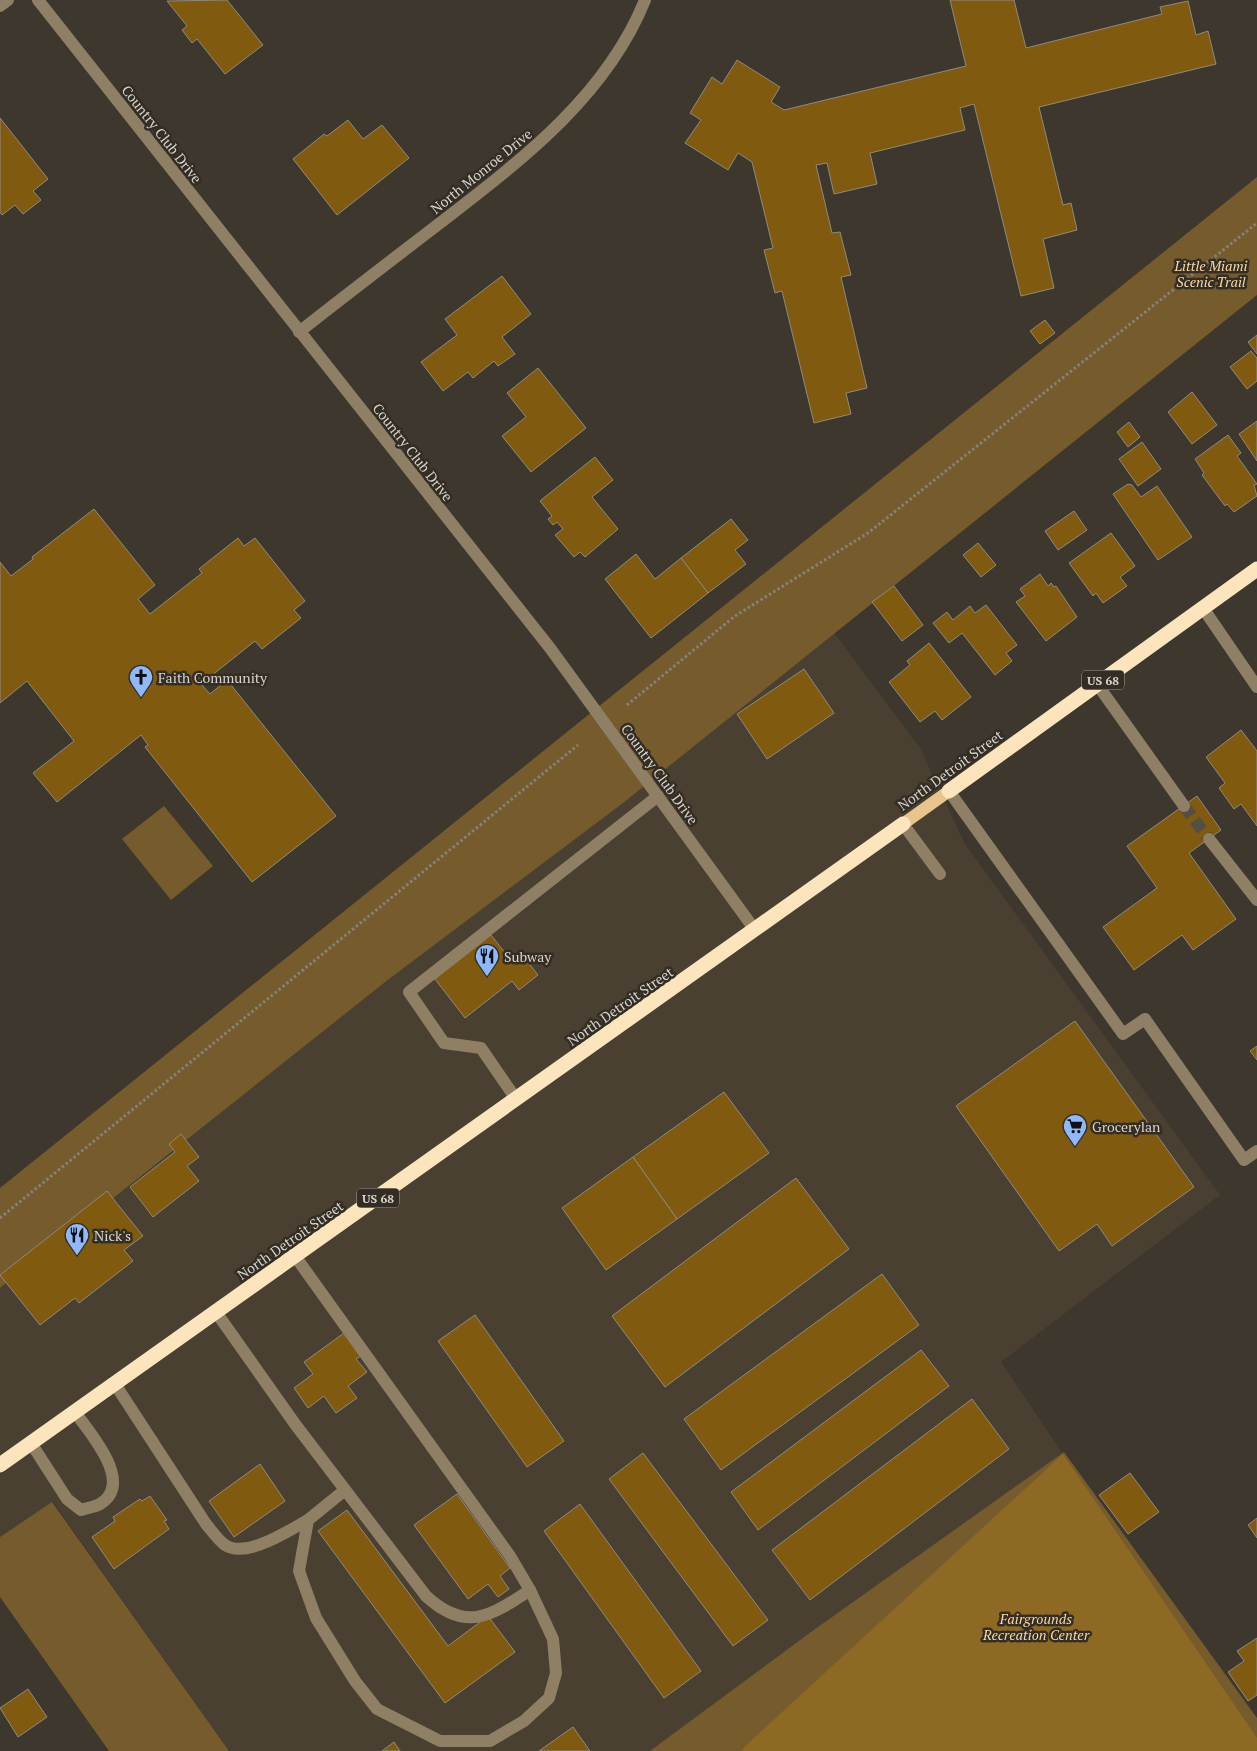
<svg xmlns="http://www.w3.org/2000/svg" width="1257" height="1751" viewBox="0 0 1257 1751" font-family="'PT Serif',serif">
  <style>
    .built { fill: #4a4031 }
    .green { fill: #765b2c }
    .forest { fill: #8e6923 }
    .building { fill: #7f5a0f; stroke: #918a7e }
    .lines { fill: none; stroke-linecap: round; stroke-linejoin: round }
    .minor-tunnel { stroke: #544f45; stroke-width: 12; stroke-dasharray: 12 6; stroke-linecap: butt }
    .path { stroke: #878279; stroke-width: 3; stroke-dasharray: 2.5 2.5; stroke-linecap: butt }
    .minor { stroke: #8f7f64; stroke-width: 12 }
    .major { stroke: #e7c58d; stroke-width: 12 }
    .highway { stroke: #fce4bc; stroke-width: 15 }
    .labels { text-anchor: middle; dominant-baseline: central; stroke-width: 5; stroke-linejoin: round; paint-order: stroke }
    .shield { fill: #332d23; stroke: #a6a29a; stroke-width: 1 }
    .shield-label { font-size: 12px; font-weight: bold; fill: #d8d4cd }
    .street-label { font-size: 14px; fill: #d8d4cd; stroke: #332d23 }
    .park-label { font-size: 14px; font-style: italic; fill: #f8d8a4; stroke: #332d23 }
    .poi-label { font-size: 14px; fill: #d8d4cd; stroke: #332d23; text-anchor: start }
  </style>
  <rect width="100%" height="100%" fill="#3d372d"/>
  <polygon class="built" points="818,611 920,748 965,844 1220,1195 1001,1362 1063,1454 655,1751 229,1751 53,1502 0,1537 0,1288 389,979"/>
  <g class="green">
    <polygon points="1257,177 1257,295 623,803 389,979 0,1288 0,1188"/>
    <polygon points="164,806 213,866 171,900 122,839"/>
    <polygon points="1064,1452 1257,1718 1257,1751 650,1751 811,1632"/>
    <polygon points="52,1502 229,1751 109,1751 0,1597 0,1537"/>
  </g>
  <polygon class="forest" points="1063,1454 1257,1738 1257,1751 744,1751 742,1749"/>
  <g class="building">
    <polygon points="227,0 263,45 225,74 197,39 192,43 182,30 187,26 167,1"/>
    <polygon points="950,0 1014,0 1026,48 1162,14 1160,7 1188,1 1196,35 1208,31 1216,64 1039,107 1063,205 1071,203 1077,230 1043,239 1054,288 1021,296 974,104 960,108 965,130 870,153 877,184 834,194 827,163 816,165 832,233 840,232 851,275 841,277 867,388 846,393 851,414 814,423 782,291 775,293 764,250 773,248 752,162 738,153 728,170 685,143 701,120 690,113 712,77 722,84 737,60 780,87 771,102 784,110 966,66"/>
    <polygon points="0,118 48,179 33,191 41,200 23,214 15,205 2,215 0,212"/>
    <polygon points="348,120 363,139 382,125 409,158 337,215 293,159 324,134 327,136"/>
    <polygon points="502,276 531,314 502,337 515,354 498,366 494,361 473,378 468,372 443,391 421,362 457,335 445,319"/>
    <polygon points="1045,320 1055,333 1040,344 1030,331"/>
    <polygon points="1257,335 1257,354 1248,342"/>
    <polygon points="1251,351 1257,358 1257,381 1247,389 1230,367"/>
    <polygon points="538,368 586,428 531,472 502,436 526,417 507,393"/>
    <polygon points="1192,392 1217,425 1192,444 1168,412"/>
    <polygon points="1257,421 1257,461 1239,434"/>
    <polygon points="1129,422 1140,437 1128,447 1117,432"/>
    <polygon points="1228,435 1241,453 1237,456 1257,484 1254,485 1257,496 1234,512 1227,504 1225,506 1202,475 1204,473 1195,459"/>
    <polygon points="1142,442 1161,469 1138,486 1119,459"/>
    <polygon points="595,457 613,480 592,497 618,529 585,557 580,552 574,557 555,535 563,529 557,522 553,525 548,519 552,516 540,501"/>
    <polygon points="1128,484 1132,485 1141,497 1157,486 1192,537 1158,560 1113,494"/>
    <polygon points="94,509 155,585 138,599 150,614 202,573 199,569 238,538 244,546 255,538 305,601 294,610 301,618 262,649 255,641 201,684 210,694 227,680 336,816 252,882 145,747 148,745 141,735 57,802 33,773 74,741 27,681 0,703 0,562 11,576 33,559 32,557"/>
    <polygon points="1074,511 1087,530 1058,550 1045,531"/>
    <polygon points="731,519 748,540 735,550 746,564 708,593 681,558"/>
    <polygon points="1111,533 1135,566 1120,577 1127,586 1103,603 1096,593 1093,596 1069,563"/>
    <polygon points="978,543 996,565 981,577 963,555"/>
    <polygon points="636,554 655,579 681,558 708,593 651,638 605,579"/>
    <polygon points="1040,574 1048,586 1051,583 1054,587 1056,586 1077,617 1046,641 1016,602 1025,596 1020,589"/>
    <polygon points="894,586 923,625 902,641 872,602"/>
    <polygon points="986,605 1017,645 1006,653 1012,661 995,675 962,633 949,643 933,623 947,612 953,620 970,606 975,613"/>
    <polygon points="929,643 971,697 942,720 935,711 920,722 889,682 910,665 907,661"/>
    <polygon points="804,669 834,713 767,759 737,714"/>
    <polygon points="1241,730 1257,751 1257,826 1241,804 1234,809 1219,788 1225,783 1206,757"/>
    <polygon points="1197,796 1221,830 1189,853 1236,919 1193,950 1182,935 1134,970 1103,927 1157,888 1127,846"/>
    <polygon points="491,935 513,963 523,956 538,975 519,990 512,981 465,1018 435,979"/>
    <polygon points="1075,1021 1194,1187 1112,1246 1097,1224 1059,1251 956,1106"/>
    <polygon points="1257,1046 1257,1060 1250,1051"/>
    <polygon points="724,1092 769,1153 677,1219 633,1157"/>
    <polygon points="181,1134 199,1157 187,1166 199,1181 153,1217 130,1187 175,1152 169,1144"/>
    <polygon points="633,1157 677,1219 606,1270 562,1208"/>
    <polygon points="796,1178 849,1249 665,1387 612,1316"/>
    <polygon points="107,1191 143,1236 124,1250 133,1261 79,1303 75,1298 40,1325 0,1275"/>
    <polygon points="882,1274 919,1325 721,1470 684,1419"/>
    <polygon points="475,1315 564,1441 527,1467 438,1341"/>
    <polygon points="344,1333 361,1356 356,1359 367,1372 348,1386 357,1398 336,1413 324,1396 308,1408 294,1388 313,1374 304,1362"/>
    <polygon points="921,1350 949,1386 758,1530 731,1492"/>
    <polygon points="972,1399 1009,1449 810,1600 772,1550"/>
    <polygon points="643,1453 768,1620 733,1646 609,1479"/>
    <polygon points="260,1464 285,1501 234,1537 209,1501"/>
    <polygon points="1130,1473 1159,1512 1128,1534 1099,1495"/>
    <polygon points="457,1494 510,1568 500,1576 509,1589 498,1597 488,1584 468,1599 414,1525"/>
    <polygon points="150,1496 167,1520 164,1521 169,1529 114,1569 92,1537 115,1521 113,1517 140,1499 142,1501"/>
    <polygon points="580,1504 701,1671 664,1698 544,1531"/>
    <polygon points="347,1510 448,1646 488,1616 515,1652 445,1703 318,1531"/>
    <polygon points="1257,1518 1257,1538 1248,1525"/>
    <polygon points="1257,1638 1257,1695 1248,1701 1228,1672 1244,1661 1237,1651"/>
    <polygon points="28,1689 47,1717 18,1737 0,1708"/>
    <polygon points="573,1727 590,1751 539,1751"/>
    <polygon points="394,1742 400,1751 382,1751"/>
  </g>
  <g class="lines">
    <polyline class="minor-tunnel" points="1184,806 1209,839"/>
    <g class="path">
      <polyline points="627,705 735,616 868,533 1257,223"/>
      <polyline points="0,1218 578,745"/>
    </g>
    <g class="minor">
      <polyline points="38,0 550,648 755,930"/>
      <polyline points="0,6 8,0"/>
      <path d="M 299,332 C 346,295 393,259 440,223 C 520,161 606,97 645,0"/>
      <polyline points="1203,608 1257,687"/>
      <polyline points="1097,684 1184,806"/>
      <polyline points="949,791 1123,1034 1145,1019 1244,1160 1257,1151"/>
      <polyline points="903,824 940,874"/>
      <polyline points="1209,839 1257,900"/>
      <polyline points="516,1099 481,1048 444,1043 409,992 658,796"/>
      <polyline points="295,1256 510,1556 530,1590 553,1639 556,1673 549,1698 524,1721 490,1741 440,1741 377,1709 355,1681 316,1618 299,1571 308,1520 345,1490"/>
      <path d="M 216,1312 L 295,1424 L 426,1596 C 466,1633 491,1616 530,1590"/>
      <path d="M 115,1384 L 206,1524 C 212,1531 218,1540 225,1545 C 246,1559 288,1531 308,1520"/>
      <path d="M 31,1443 L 67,1499 L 81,1510 C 87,1508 95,1507 100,1504 C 135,1483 90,1433 75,1412"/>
    </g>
    <polyline class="major" points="903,824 949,791"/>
    <g class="highway">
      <polyline points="949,791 1257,569"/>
      <polyline points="0,1465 903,824"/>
    </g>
  </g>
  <defs>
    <g id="church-pin" transform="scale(1.25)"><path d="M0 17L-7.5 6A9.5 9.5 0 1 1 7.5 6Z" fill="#8eb9fc" stroke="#332d23"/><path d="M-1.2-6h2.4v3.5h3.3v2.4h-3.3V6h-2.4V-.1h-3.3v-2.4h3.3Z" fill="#111"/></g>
    <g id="restaurant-pin" transform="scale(1.25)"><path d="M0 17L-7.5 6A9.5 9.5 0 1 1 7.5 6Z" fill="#8eb9fc" stroke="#332d23"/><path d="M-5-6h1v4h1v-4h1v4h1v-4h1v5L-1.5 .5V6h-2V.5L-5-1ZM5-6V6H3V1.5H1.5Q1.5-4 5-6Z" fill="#111"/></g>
    <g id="supermarket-pin" transform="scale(1.25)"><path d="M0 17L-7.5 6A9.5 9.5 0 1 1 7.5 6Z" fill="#8eb9fc" stroke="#332d23"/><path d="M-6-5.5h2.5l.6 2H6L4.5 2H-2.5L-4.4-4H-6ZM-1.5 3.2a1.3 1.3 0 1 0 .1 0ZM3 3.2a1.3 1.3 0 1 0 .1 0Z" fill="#111"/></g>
  </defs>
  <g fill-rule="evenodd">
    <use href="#church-pin" x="141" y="677"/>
    <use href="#restaurant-pin" x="487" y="956"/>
    <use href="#supermarket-pin" x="1075" y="1126"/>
    <use href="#restaurant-pin" x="77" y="1235"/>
  </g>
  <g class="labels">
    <g class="shield">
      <rect x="1082" y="670.5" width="42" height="19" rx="4"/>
      <rect x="357" y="1188.5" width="42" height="19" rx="4"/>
    </g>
    <g class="shield-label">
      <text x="1103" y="680">US 68</text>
      <text x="378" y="1198">US 68</text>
    </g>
    <g class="street-label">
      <text transform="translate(162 134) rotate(52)">Country Club Drive</text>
      <text transform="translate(481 171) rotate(-39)">North Monroe Drive</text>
      <text transform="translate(413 452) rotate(52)">Country Club Drive</text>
      <text transform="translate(950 770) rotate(-36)">North Detroit Street</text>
      <text transform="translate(660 774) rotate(54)">Country Club Drive</text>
      <text transform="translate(620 1006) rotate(-35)">North Detroit Street</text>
      <text transform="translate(290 1240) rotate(-35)">North Detroit Street</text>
    </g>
    <g class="park-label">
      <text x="1211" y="265">Little Miami<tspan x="1211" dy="16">Scenic Trail</tspan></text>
      <text x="1036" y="1618">Fairgrounds<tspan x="1036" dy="16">Recreation Center</tspan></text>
    </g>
    <g class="poi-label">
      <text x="158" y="677">Faith Community</text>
      <text x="504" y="956">Subway</text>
      <text x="1092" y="1126">Grocerylan</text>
      <text x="94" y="1235">Nick's</text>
    </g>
  </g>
</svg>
